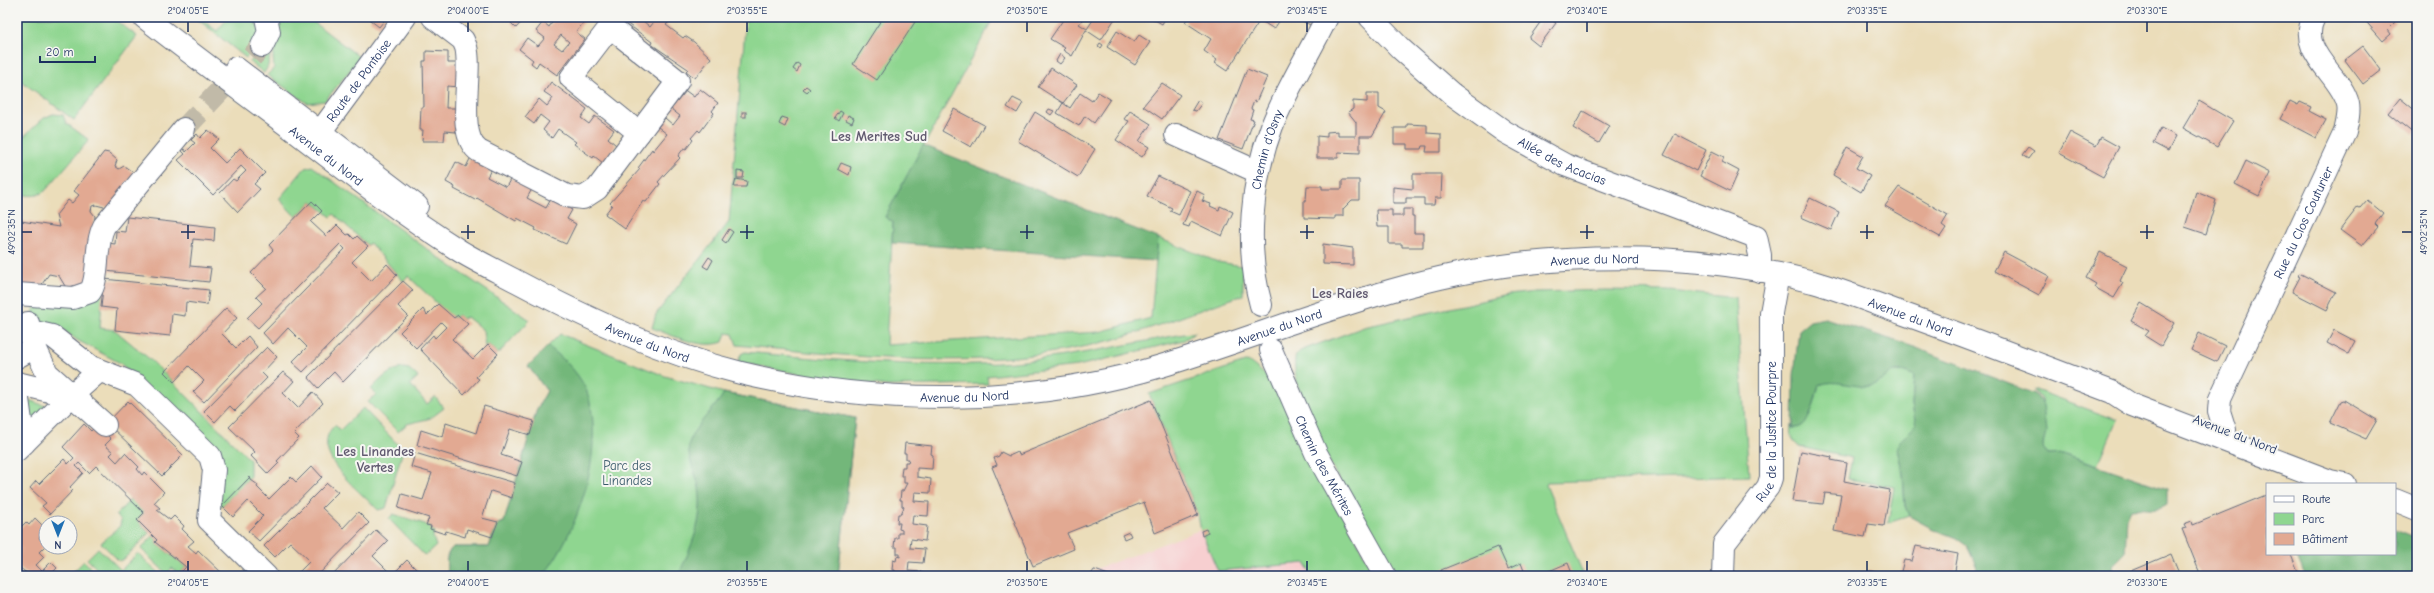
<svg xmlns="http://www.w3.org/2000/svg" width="2434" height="593" viewBox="0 0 2434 593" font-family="'Comic Neue',sans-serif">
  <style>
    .built { fill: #f7cfd0 }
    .green { fill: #8fd690; stroke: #558277 }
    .forest { fill: #73b77a; stroke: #47736c }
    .building { fill: #e2a992; fill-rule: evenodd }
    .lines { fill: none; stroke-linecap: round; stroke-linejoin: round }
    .minor-tunnel { stroke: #c1baa8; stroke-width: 22; stroke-dasharray: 22 11; stroke-linecap: butt }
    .minor-casing { stroke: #646c7e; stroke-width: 24 }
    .minor { stroke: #fff; stroke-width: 22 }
    .ticks { fill: none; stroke: #1b2f5e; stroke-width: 1.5 }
    .labels { text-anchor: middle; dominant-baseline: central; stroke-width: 4; stroke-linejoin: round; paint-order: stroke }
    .street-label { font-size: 13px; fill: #1b2f5e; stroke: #f6f6f2 }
    .park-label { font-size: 13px; fill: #38596a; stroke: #f6f6f2 }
    .neighbourhood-label { font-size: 14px; font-weight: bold; fill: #615a70; stroke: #f6f6f2 }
    .neatline { fill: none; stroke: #1b2f5e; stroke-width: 1.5 }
    .ticks-label { font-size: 10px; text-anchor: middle; fill: #1b2f5e }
  </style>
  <rect width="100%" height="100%" fill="#f6f6f2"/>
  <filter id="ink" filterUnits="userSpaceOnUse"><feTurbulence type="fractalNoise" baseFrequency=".025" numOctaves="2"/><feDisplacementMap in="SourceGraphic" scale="8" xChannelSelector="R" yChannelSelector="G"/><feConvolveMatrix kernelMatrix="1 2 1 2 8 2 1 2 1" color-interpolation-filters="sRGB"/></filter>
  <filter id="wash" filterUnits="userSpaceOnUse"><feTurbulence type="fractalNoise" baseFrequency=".012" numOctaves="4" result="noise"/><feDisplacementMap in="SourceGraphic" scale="16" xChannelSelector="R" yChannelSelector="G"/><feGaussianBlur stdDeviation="0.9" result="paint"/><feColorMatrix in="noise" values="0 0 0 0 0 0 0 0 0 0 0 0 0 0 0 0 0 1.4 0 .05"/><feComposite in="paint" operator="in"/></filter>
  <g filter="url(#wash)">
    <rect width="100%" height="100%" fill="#ebddba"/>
    <polygon class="built" points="1343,507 1375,576 1090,576 1093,570 1197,531"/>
    <g class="green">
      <polygon points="17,17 111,17 137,36 74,120 17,78"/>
      <polygon points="195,17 198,17 217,31 229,17 251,17 264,34 246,58"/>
      <polygon points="272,17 307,17 358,56 359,59 325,101 307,103 267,75 274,68 273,57 275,50 270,41"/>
      <path d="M 746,17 L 994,17 L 885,217 L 893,222 L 886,345 L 1099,332 L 1151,318 L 1158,238 L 1218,262 L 1243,266 L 1243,295 C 1198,310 1153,329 1108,341 C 987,373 859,357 737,345 L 733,334 L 726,333 L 723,342 C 701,350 672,335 652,328 L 656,314 L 729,222 Z"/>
      <path d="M 267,43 C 272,52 270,65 264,73 L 250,62 Z"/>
      <path d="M 53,114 L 63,115 L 66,123 L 89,140 L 45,191 C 36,197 27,197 17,192 L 21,139 L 44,118 Z"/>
      <polygon points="312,166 438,257 530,320 498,354 488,344 485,347 483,330 467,317 462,319 458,315 454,318 447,313 408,276 403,281 370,243 367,245 334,214 331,217 312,201 296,217 279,199 305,168"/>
      <polygon points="103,288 100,328 115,330 153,362 250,460 250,477 222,506 217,504 222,462 120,363 77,340 59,327 32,324 34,309 39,304"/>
      <path d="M 1606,290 L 1670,291 L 1736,298 L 1749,476 L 1547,482 L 1546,485 L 1584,576 L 1392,576 C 1371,538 1283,392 1296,355 L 1300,351 L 1364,327 L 1508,295 L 1535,292 Z"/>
      <polygon points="17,303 23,304 22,322 17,321"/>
      <path d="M 1196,332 L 1184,340 L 1078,366 L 987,376 L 988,384 L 888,386 L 809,376 L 738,362 L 741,354 L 745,352 C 834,360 924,369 1014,362 C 1075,357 1135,342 1196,332 Z"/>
      <path d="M 560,334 L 665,376 L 724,393 L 855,418 L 838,576 L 450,576 C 445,567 445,554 453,547 L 489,547 L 496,525 L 504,522 L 537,409 L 547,391 L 528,366 Z"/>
      <polygon points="1248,361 1277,384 1375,576 1312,576 1305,563 1218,571 1201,531 1198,515 1149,394"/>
      <path d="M 403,368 L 409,369 L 418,377 L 410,384 L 427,404 L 435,397 L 444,408 L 431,418 L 407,424 L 398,432 L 368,402 L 376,394 L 371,389 C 381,379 389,370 403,368 Z"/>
      <path d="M 1903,371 L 1914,376 L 1912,405 L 1916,425 L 1899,442 L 1897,449 L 1903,474 L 1905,506 L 1909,516 L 1888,523 L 1894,487 L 1848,479 L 1852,458 L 1800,447 C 1791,442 1791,434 1792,424 L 1793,428 C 1811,429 1815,398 1819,385 L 1828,381 L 1869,386 L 1880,382 L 1890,373 Z"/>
      <polygon points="2033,389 2117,420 2098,465 2065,454 2047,455 2042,449 2044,439 2041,399"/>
      <polygon points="23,398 51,408 27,430"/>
      <path d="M 363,408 L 403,450 L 386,508 L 378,510 C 360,491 306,452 335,425 L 340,430 Z"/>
      <polygon points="131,499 144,513 137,520 149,533 124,559 119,561 101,543 120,526 121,520 116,515"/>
      <polygon points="393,514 431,526 430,529 434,531 433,537 436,546 425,556 389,519"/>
      <polygon points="153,536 157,540 155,542 186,567 179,574 172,568 167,574 141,549"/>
      <polygon points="98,548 121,570 138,553 161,576 104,576 87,559"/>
      <polygon points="84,561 99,576 69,576"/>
      <polygon points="2353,571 2362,571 2372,576 2320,576"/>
    </g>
    <g class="forest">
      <polygon points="923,145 1158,238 1156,261 892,243 893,222 885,217"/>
      <path d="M 1825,318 L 1914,347 L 2035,394 L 2043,405 L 2046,433 L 2042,449 L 2047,455 L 2065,454 L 2167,489 L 2167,505 C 2156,513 2144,507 2131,509 L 2127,518 L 2125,553 L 2113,565 L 2114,576 L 1981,576 L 1967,546 L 1956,538 L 1931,528 L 1909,516 L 1905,506 L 1903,474 L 1897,449 L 1899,442 L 1916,425 L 1912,405 L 1914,376 C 1886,361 1890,383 1869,386 C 1852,388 1836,378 1819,385 C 1814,397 1812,430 1793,428 L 1794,375 L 1799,330 L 1810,321 Z"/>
      <path d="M 548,346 C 565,360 583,376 589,398 C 604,455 578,531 543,576 L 450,576 C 445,567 445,554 453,547 L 489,547 L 496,525 L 504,522 L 537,409 L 547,391 L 528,366 Z"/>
      <path d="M 724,393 L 855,418 L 838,576 L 678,576 C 691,547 704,521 699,488 C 697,474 686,457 689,443 C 694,425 715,409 724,393 Z"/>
      <polygon points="2395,529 2417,538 2417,576 2372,576 2362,571 2307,576 2303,571 2296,554 2395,554"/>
    </g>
    <g id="blocks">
      <g class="building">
        <polygon points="373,17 387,17 379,27 370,20"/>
        <polygon points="516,17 526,17 516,28 511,23"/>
        <path d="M 556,17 L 559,19 L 560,17 L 588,17 L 576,32 L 585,39 L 557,75 L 539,62 L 536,67 L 531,63 L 533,60 L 519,49 L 527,38 L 538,46 L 545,38 L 536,31 L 543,22 L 549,27 ZM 561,35 L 569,42 L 562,50 L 554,44 Z"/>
        <polygon points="591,17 601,17 597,22"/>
        <polygon points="629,17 644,17 642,20 650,27 657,18 655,17 660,17 668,23 666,25 683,38 685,36 694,42 711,58 695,78 686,71 688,69 651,44 652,42 625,22"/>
        <polygon points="883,17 907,17 915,22 877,80 853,64"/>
        <polygon points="1065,17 1084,17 1079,24 1087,29 1095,17 1116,17 1101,40 1086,30 1072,56 1063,50 1065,48 1050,39"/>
        <polygon points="1150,17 1166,17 1162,24"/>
        <polygon points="1188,17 1282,17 1274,29 1260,20 1227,71 1215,63 1217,60 1204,51 1211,39 1185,22"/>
        <polygon points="1306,17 1314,17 1311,25 1304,22"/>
        <polygon points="1544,17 1548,17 1556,23 1539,46 1529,38"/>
        <polygon points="2362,17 2389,17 2395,23 2388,30 2391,34 2383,41"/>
        <polygon points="1117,31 1134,42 1139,35 1150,42 1135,65 1107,47"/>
        <polygon points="1100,43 1103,45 1101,48 1098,46"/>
        <polygon points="2363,46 2381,70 2363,84 2345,60"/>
        <polygon points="426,51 448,52 448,63 458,63 458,87 447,86 446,108 457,108 456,132 445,131 444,141 422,141 423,130 420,130 421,107 424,107 423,61 426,61"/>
        <polygon points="1060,54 1065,58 1060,64 1056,61"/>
        <polygon points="797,63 800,65 797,72 793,69"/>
        <polygon points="1051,68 1077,85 1063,103 1070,108 1080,93 1092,101 1098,92 1110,99 1094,123 1085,116 1079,126 1057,113 1063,103 1038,87"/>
        <polygon points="1247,69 1267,77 1256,102 1254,101 1251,109 1253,110 1250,119 1254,120 1243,149 1219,140"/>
        <polygon points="551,82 587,109 581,118 589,124 595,116 614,130 608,138 616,145 603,163 594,156 593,158 574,144 576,142 558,129 552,138 543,130 549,122 540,115 534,124 525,117 539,99 547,106 553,98 544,92"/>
        <polygon points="1162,83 1180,95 1162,119 1143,106"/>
        <polygon points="806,86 810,89 807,92 803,89"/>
        <polygon points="700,89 718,103 712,111 714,113 700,132 698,130 691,138 693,140 686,149 684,148 678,156 680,158 665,174 658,182 660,184 646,202 643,201 625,229 605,214 612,205 610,203 640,169 638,168 652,149 653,151 667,134 658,127 665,118 673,125 680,116 671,109 686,91 694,97"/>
        <polygon points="1367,93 1379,93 1379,108 1386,112 1372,136 1360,136 1360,153 1338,152 1338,158 1317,158 1317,136 1327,137 1327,132 1338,131 1338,136 1356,136 1356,122 1348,112 1353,109 1353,101 1367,102"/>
        <polygon points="1013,98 1023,103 1017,113 1007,107"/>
        <polygon points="2400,98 2417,112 2417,130 2414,134 2388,113"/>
        <polygon points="1198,100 1202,103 1196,111 1192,110"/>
        <polygon points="2199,101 2233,121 2217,147 2183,128"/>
        <polygon points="2290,101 2298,105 2300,102 2311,107 2309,111 2326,120 2316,138 2280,119"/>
        <polygon points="954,109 984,125 971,147 942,131"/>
        <polygon points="1049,109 1054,111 1051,115 1047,112"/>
        <polygon points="840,111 843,113 839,121 835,118"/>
        <polygon points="1130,111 1151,124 1139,141 1149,147 1142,157 1116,140 1129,121 1124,119"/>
        <polygon points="1583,111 1609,126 1599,143 1573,128"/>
        <rect x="742" y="112" width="4" height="5"/>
        <polygon points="1035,112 1095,149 1078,177 1018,141"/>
        <polygon points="848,115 854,118 852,123 846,120"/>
        <polygon points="782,117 788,119 785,127 779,124"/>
        <polygon points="1407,124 1427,125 1427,133 1441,134 1441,152 1426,152 1427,146 1422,146 1421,149 1407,149 1407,144 1394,144 1394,128 1407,128"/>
        <polygon points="2161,128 2176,136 2168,151 2153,143"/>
        <polygon points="208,130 219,139 210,148 225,163 240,148 265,173 254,184 260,189 238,212 220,193 233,179 236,181 246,171 241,166 213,195 178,160 185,154 182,151 184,149 186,152 195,143 191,140 197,134 200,138"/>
        <polygon points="2070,132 2096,146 2101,137 2119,147 2103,177 2059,153"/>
        <polygon points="1675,134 1706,150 1696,171 1664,155"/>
        <polygon points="1847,147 1863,156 1856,168 1870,176 1861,192 1833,175"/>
        <polygon points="2028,147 2034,151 2028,159 2022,155"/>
        <polygon points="1712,151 1724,157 1722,162 1739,171 1730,191 1700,176"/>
        <polygon points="104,152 109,153 117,160 115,166 119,169 124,166 134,173 112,209 96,205 92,206 91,211 95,216 88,282 68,291 59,276 49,274 38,290 17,287 17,226 21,221 59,227 56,215 68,200 72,203 79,195 74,191"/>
        <polygon points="471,157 492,168 487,177 506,187 511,178 532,189 527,198 546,208 551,199 572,210 567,219 576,224 566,244 535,230 536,228 517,218 516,221 477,198 475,200 454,189 455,187 446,182 456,162 466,167"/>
        <polygon points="2246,161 2270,173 2259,196 2235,184"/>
        <polygon points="841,163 851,167 849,175 838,169"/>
        <polygon points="737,171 744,172 743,178 737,178"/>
        <polygon points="1413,174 1442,174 1441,198 1435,198 1434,205 1424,205 1424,198 1406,198 1406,203 1393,203 1393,187 1413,189"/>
        <polygon points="1158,176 1190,191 1179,215 1170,211 1172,208 1147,196"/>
        <polygon points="736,179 747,181 746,187 734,187"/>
        <polygon points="1342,180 1359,180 1359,200 1352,200 1343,209 1343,216 1335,216 1335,219 1304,218 1304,200 1306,200 1307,186 1322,186 1322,189 1342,189"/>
        <polygon points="1899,187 1948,215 1942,225 1946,228 1940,237 1885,206"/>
        <polygon points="1197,191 1205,195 1202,201 1211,204 1210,206 1219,210 1220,206 1233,212 1222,236 1191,221 1189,227 1183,225"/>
        <polygon points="2196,192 2216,200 2206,234 2185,227"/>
        <polygon points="1810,198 1839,212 1831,230 1801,217"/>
        <polygon points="2367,200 2383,213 2375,224 2378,227 2362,246 2340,230 2358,207 2360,208"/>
        <polygon points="312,201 322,211 311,222 326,236 337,225 347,235 349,234 354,239 357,236 368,246 352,262 371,281 387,264 397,275 303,372 292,362 307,347 288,328 273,344 263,333 345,249 340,244 258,328 247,318 262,303 256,297 266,288 251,273 273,250 269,245"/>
        <polygon points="1403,209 1412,209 1412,216 1414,216 1414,233 1423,233 1423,247 1402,247 1402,244 1389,244 1389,227 1377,227 1376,210 1392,210 1392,216 1403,216"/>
        <polygon points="127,217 215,227 214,241 193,239 190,266 211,268 209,282 105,271 108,243 115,244 116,231 125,232"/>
        <polygon points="729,229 733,232 726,243 722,240"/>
        <polygon points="1323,244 1353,248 1353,265 1323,264"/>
        <polygon points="2004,252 2049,276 2039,295 1994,271"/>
        <polygon points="2100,252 2127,266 2120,281 2123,283 2114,298 2094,287 2096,284 2086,278"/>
        <polygon points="709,257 713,260 708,269 703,266"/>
        <polygon points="2299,273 2336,292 2327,310 2292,292 2300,277 2298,276"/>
        <polygon points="104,279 209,290 207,305 186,302 185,316 172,314 170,336 115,330 117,309 101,307"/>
        <polygon points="403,281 413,290 398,306 408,316 343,382 334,372 318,388 308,377"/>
        <polygon points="2141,303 2174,323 2161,346 2145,336 2149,331 2131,321"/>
        <polygon points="438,304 454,318 458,315 468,324 452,339 473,359 488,344 498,354 476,377 479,379 464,395 420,349 433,335 435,338 446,327 441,322 416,348 400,332 423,309 427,315"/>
        <polygon points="226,308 237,318 222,334 236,348 248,336 257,347 204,402 193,392 204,381 189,366 174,382 164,372"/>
        <polygon points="2334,330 2355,341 2348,354 2327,343"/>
        <polygon points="2199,333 2225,346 2217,362 2191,350"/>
        <polygon points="267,347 277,357 262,373 267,378 235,411 230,406 215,422 204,411"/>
        <polygon points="283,372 294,381 283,393 298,408 313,392 323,403 294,433 299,438 277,461 279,463 268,474 251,456 255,452 229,427"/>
        <polygon points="1151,400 1198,515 1155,533 1144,502 1067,533 1074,549 1033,566 992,467 997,465 994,458 999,456 1001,452 1009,456 1018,452 1019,455"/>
        <polygon points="2344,400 2377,420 2366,439 2330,423 2341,401"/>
        <polygon points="128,401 183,455 162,476 107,423"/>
        <polygon points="484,406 534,421 530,435 510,429 501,455 522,462 517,476 417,445 421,430 443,437 446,423 476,433"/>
        <polygon points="84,424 91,431 97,425 111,439 105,445 113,452 110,455 117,462 125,453 139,467 137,469 142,475 144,472 164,492 154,503 160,508 157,510 170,520 174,516 184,526 182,529 194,541 188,546 196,553 198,550 225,576 173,576 177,572 179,574 186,567 155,542 157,540 137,520 144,513 96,466 89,473 79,463 76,466 83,473 70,487 73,490 50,514 42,506 46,503 30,488 36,481 39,484 64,459 68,464 74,458 63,447"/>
        <polygon points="905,443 932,446 931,454 933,455 932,469 917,468 917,477 931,479 930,493 915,492 914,501 929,502 928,516 913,515 912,524 927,526 925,541 911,539 910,548 925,549 923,563 909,562 908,571 922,572 922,576 895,576 895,570 892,570 893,560 896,561 897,556 900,557 900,554 897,554 897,547 894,547 895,538 898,538 898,533 902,533 902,530 899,529 900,523 897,523 898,514 901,514 904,507 902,506 902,500 900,500 901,491 903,491 907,483 904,483 904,476 901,476 902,467 905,467 905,462 908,462 909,459 906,459 906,453 904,453"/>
        <polygon points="1801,451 1832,457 1831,460 1847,463 1844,481 1890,490 1884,526 1868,524 1865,537 1834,531 1841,495 1825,493 1823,504 1792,501"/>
        <polygon points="415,453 515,483 512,498 491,491 482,518 498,522 492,537 467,529 465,537 446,531 445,534 430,529 431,526 426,525 429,518 398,508 402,494 423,500 432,473 411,467"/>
        <polygon points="312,466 322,477 259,541 248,531 263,516 248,501 233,517 222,506 250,477 251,480 258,485 257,487 269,499 291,477 296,482"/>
        <polygon points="327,483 338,492 322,508 343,528 358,512 369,523 317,576 295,576 310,561 290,542 275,557 264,546"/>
        <polygon points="2266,495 2267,554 2291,554 2300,576 2201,576 2182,529 2186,528 2184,524 2192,521 2193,525"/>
        <polygon points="35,518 46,529 39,538 46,545 39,552 44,557 36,565 42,571 51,562 57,568 49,576 31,576 17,566 17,528 19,529 26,522 29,525"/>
        <polygon points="1206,529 1208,533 1202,536 1201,531"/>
        <polygon points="376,530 388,541 373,556 392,575 407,560 418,571 413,576 332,576"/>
        <polygon points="1129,532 1131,536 1124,539 1122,535"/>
        <polygon points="1916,546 1958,554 1954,576 1900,575 1904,560 1912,561"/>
        <polygon points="1498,547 1508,569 1521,563 1526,576 1443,576 1441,570"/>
        <polygon points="2171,554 2180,576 2122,576 2121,575"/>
        <polygon points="1568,563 1573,576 1537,576"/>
        <polygon points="1094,570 1095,570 1111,576 1090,576"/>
        <polygon points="1869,571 1877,572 1876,575 1869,574"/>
        <polygon points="1156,573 1157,576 1148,576"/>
      </g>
    </g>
  </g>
  <g filter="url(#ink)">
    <use href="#blocks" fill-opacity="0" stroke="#646c7e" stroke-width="1"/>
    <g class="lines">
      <polyline class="minor-tunnel" points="184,129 262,46"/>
      <g class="minor-casing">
        <g id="minor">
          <path id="s1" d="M 144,17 C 191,54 240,90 288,126 C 344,169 400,213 460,251 C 478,262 497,271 516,281 C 588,319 661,353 741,373 C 877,406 1027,406 1161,366 C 1280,330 1393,279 1518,264 C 1615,253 1719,257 1813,282 C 1844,291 1874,303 1904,314 C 1974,339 2043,366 2112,392 L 2132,405 L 2330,481 L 2345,484"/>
          <path d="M 433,17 L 463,40 L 466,47 C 473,73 455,135 479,151 L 567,196 L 583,198 L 597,189 L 639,133"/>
          <path id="s2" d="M 1370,17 L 1401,49 L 1452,94 L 1505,132 L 1565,165 L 1756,237 L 1760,255 L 1760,271"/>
          <polygon points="610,27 678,81 639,133 571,78"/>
          <polyline points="262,46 269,32 266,17"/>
          <polyline points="236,68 417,206"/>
          <polyline points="1176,135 1258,172"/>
          <path id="s3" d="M 312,143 L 405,17"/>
          <path d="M 17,294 L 73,298 L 90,292 C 100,278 94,246 104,226 L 184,129"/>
          <path id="s4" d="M 1261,305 C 1245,247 1251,182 1272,126 C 1286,90 1310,52 1327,17"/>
          <polyline points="28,323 27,330 47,373 105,425"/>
          <polyline points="17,328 52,336 91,367 137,385 210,456 214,470 209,520 266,576"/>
          <path id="s5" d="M 1271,350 L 1316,453 L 1385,576"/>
          <polyline points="17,357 35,347"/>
          <polyline points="17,383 70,396"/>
          <polyline points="17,392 24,443"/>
          <path id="s6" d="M 2225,430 L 2219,411 L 2220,399 L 2345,132 C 2347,123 2350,113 2348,104 C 2341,74 2296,52 2314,17"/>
          <polyline points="17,450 71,396 99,371"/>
          <polyline points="2395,500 2417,509"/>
          <path id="s7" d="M 1723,576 L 1724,544 L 1768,487 L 1771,478 L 1771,313 L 1778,274"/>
        </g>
      </g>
      <use href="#minor" class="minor"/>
    </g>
  </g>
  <path class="ticks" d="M 188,22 L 188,32M 468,22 L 468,32M 747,22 L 747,32M 1027,22 L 1027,32M 1307,22 L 1307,32M 1587,22 L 1587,32M 1867,22 L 1867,32M 2147,22 L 2147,32M 188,225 L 188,239M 468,225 L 468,239M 747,225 L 747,239M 1027,225 L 1027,239M 1307,225 L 1307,239M 1587,225 L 1587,239M 1867,225 L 1867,239M 2147,225 L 2147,239M 22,232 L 32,232M 181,232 L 195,232M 461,232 L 475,232M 740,232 L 754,232M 1020,232 L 1034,232M 1300,232 L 1314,232M 1580,232 L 1594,232M 1860,232 L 1874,232M 2140,232 L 2154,232M 2402,232 L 2412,232M 188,561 L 188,571M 468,561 L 468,571M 747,561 L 747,571M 1027,561 L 1027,571M 1307,561 L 1307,571M 1587,561 L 1587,571M 1867,561 L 1867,571M 2147,561 L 2147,571"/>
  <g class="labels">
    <g class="street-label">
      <text stroke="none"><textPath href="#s3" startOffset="78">Route de Pontoise</textPath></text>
      <text stroke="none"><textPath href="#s4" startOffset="158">Chemin d'Osny</textPath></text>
      <text stroke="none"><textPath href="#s1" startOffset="229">Avenue du Nord</textPath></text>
      <text stroke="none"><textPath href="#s2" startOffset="242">Allée des Acacias</textPath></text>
      <text stroke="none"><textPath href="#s6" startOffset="227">Rue du Clos Couturier</textPath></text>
      <text stroke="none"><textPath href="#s1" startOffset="1574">Avenue du Nord</textPath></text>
      <text stroke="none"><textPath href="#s1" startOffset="1898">Avenue du Nord</textPath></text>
      <text stroke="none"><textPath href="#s1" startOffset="1250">Avenue du Nord</textPath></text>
      <text stroke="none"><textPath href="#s1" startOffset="602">Avenue du Nord</textPath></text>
      <text stroke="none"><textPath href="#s1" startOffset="926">Avenue du Nord</textPath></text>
      <text stroke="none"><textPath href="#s7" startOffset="159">Rue de la Justice Pourpre</textPath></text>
      <text transform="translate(2235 434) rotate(21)">Avenue du Nord</text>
      <text stroke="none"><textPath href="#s5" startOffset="127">Chemin des Mérites</textPath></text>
    </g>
    <g class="park-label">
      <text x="627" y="465">Parc des<tspan x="627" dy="15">Linandes</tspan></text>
    </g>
    <g class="neighbourhood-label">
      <text x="879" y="136">Les Merites Sud</text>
      <text x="1340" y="293">Les Raies</text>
      <text x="375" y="451">Les Linandes<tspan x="375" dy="16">Vertes</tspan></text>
    </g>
  </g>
  <rect width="2434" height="593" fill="none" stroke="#f6f6f2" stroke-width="44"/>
  <rect x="2266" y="483" width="130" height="72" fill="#f6f6f2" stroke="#9ea6b7"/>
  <rect x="2274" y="496" width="20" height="6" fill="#ffffff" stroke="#9ea6b7"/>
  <text x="2302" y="503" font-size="12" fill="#1b2f5e">Route</text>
  <rect x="2274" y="513" width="20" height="12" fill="#8fd690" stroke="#9ea6b7"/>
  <text x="2302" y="523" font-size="12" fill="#1b2f5e">Parc</text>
  <rect x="2274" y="533" width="20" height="12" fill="#e2a992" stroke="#9ea6b7"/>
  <text x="2302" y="543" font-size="12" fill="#1b2f5e">Bâtiment</text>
  <g transform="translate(58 535) rotate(180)"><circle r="19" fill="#f6f6f2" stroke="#9ea6b7"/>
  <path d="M0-3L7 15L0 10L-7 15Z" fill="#1f6fb2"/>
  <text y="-6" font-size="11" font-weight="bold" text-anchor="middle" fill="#1b2f5e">N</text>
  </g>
  <path d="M40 56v6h55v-6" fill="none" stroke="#1b2f5e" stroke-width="2"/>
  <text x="46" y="56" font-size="12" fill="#1b2f5e" stroke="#f6f6f2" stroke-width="3" paint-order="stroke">20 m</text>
  <rect x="22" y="22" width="2390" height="549" class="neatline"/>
  <g class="ticks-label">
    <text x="188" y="14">2°04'05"E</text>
    <text x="468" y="14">2°04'00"E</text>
    <text x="747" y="14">2°03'55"E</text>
    <text x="1027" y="14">2°03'50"E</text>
    <text x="1307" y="14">2°03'45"E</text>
    <text x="1587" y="14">2°03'40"E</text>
    <text x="1867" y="14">2°03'35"E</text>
    <text x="2147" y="14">2°03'30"E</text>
    <text transform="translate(2423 232) rotate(-90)" y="4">49°02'35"N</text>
    <text transform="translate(11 232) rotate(-90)" y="4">49°02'35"N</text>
    <text x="188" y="586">2°04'05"E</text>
    <text x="468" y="586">2°04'00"E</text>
    <text x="747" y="586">2°03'55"E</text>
    <text x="1027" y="586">2°03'50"E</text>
    <text x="1307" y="586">2°03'45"E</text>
    <text x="1587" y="586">2°03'40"E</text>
    <text x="1867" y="586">2°03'35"E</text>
    <text x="2147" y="586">2°03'30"E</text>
  </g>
</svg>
